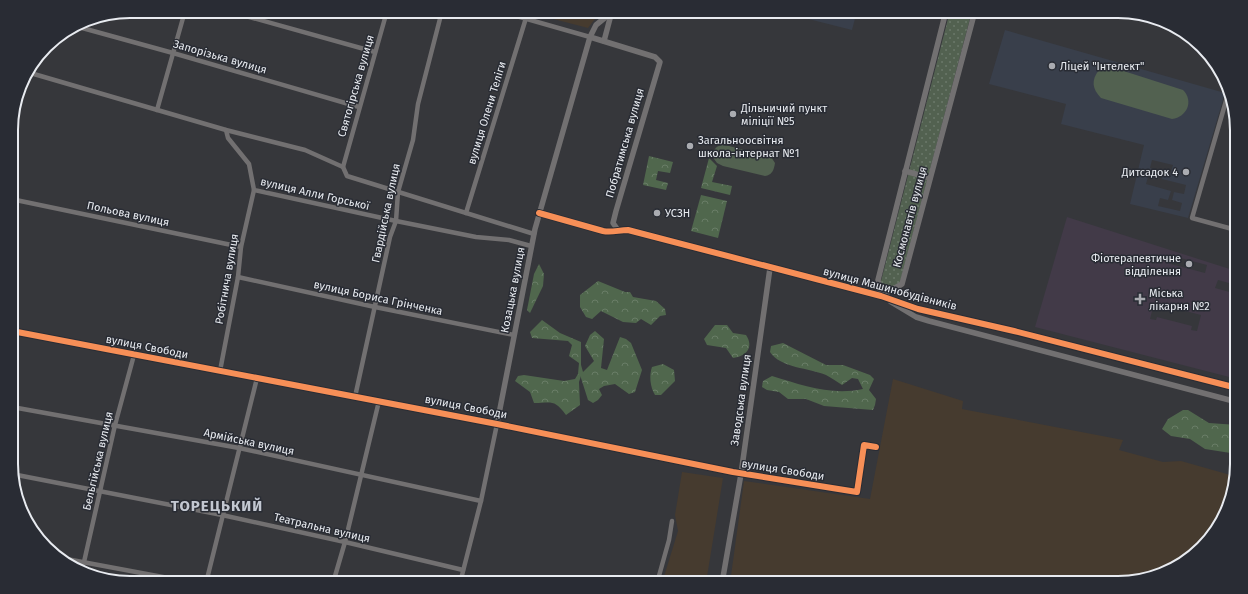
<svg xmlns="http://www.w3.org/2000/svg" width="1248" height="594" viewBox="0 0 1248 594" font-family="'Fira Sans',sans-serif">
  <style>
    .built { fill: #393f4b; fill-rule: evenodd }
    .industrial { fill: #463b2f }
    .medical { fill: #423a48; fill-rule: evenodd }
    .grass { fill: url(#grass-dots) }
    .forest { fill: url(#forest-crowns) }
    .pitch { fill: #526150 }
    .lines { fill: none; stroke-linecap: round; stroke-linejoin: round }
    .minor { stroke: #727071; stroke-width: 4.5 }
    .tertiary { stroke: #727071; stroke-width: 5.5 }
    .cycleway-casing { stroke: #292c34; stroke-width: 8 }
    .cycleway { stroke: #f78f57; stroke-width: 6 }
    .poi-dot { fill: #aaacb1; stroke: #292c34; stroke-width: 1.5 }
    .labels { text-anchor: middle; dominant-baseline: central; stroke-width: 3; stroke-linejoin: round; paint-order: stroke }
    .street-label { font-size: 11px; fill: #e8ebf0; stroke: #292c34 }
    .poi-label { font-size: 11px; fill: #e8ebf0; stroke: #292c34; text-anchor: start }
    .district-label { font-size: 15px; font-weight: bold; letter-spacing: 1px; fill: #c3c8d2; stroke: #292c34 }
    .rim { fill: none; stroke: #e8ebf0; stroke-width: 2 }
  </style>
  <defs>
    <pattern id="grass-dots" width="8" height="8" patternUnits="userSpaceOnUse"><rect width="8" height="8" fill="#526150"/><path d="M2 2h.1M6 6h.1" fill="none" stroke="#6b786a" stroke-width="1.8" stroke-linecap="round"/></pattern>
    <pattern id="forest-crowns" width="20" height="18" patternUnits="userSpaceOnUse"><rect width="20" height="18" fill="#50674d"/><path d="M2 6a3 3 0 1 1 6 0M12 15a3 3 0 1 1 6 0" fill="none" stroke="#697d67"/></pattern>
  </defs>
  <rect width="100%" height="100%" fill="#36373b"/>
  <g class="built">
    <polygon points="777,11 857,11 852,30"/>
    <path d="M 1005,30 L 1225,93 L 1188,218 L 1130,204 L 1144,145 L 1061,124 L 1066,104 L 989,84 ZM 1152,160 L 1173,165 L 1170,175 L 1164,174 L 1162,179 L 1186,185 L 1184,194 L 1174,192 L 1172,200 L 1182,203 L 1180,211 L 1158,206 L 1160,198 L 1168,200 L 1171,191 L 1146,184 L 1148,177 L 1158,179 L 1160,171 L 1150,168 Z"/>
  </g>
  <g class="industrial">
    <polygon points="523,11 601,11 588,28"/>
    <polygon points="893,379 963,401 962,409 1123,440 1119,450 1163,462 1181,461 1234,476 1225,517 1184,563 1126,583 730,583 744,481 870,499"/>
    <polygon points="682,472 723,478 706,583 662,583 678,531 675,515"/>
  </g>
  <path class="medical" d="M 1067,217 L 1236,271 L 1236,285 L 1218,280 L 1215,288 L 1237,294 L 1237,379 L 1035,327 ZM 1173,256 L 1207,265 L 1205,273 L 1171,264 ZM 1154,303 L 1201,315 L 1197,331 L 1191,330 L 1192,326 L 1157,317 L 1156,320 L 1150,319 Z"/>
  <polygon class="grass" points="950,11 972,11 898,290 880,285"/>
  <g class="forest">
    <polygon points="649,156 673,162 670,173 658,171 656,180 668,183 666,190 643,185"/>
    <polygon points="709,158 717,166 712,182 732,186 730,195 701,188"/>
    <polygon points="701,195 727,201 718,238 691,231"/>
    <polygon points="539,264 544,274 543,286 530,313 527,310 534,274"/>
    <polygon points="598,281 625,292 630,292 633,297 656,301 665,309 666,315 660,316 651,325 641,319 636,323 623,322 601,311 592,319 586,317 580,307 580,295"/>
    <path d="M 542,320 L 560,333 L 581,342 L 581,365 L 583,372 L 594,361 L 585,346 L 590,335 L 595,331 L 604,339 L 601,368 L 607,370 L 620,337 L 626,339 L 631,343 L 642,370 L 635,392 L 629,394 L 615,384 L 604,386 L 599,389 L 602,395 L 598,400 L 593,403 L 588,400 L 581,378 L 581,376 L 579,382 L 580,405 L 566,415 C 554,399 552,403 534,403 L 530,392 L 515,381 L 518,376 L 524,375 L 564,381 L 575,379 L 578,374 L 579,363 L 569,356 L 572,345 L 568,341 L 532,338 L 530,332 Z"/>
    <path d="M 715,325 L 727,325 L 733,333 L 746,335 C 754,347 747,356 733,358 L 726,348 L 707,345 L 704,339 Z"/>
    <path d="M 783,343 L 826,365 L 843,365 L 870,375 L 874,379 L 869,390 L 876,399 L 875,405 L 873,410 L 824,406 L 806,399 L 788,399 L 779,392 L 767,390 L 762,387 L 763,381 L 772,376 C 802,385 831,396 863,389 L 858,379 L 852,378 L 842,385 C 837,382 832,378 826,375 C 810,368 780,368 770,352 L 771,346 Z"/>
    <path d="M 663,364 L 674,370 L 675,381 L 661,395 L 655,395 C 650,387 649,375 652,367 Z"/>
    <polygon points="1183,410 1188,410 1209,423 1237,425 1237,454 1205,449 1190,439 1171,436 1162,429 1168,419"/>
  </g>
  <g class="pitch">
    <path d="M 1108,66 L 1183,90 C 1194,101 1187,117 1172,119 L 1101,98 C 1092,89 1091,80 1099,70 Z"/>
    <path d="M 721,145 L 729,146 L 771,157 L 775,163 C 774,170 772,175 765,176 L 723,166 L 717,163 L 714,159 C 712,153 714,147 721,145 Z"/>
  </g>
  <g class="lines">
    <g class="minor">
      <polyline points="228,11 375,52"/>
      <polyline points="499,11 590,37"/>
      <polyline points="75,26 173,53 359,107"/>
      <polyline points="27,72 226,130 305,150 343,167 347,176 534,234"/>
      <polyline points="1228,94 1192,218 1236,230"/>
      <polyline points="157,110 185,11"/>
      <polyline points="226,130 228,138 249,164 254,190 396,221 476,237 509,240 531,246"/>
      <polyline points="343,167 387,11"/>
      <polyline points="11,199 241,247"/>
      <polyline points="466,213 526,18"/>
      <polyline points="238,277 375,307 514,335"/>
      <polyline points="220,371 238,277 241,247 254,190"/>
      <polyline points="355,397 390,237 396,221 398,192 413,140 418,104 442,11"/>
      <polyline points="12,407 239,448 481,501"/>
      <polyline points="12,474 222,515 345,542 463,570"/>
      <polyline points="741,474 857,492 864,445 876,447"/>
      <polyline points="61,558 195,583"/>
      <polyline points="79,571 84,562 115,425 134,355"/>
      <polyline points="206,583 257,378"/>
      <polyline points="333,583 345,542 379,401"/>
      <polyline points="460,583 481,501 497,424"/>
      <polyline points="657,583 669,540 672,521"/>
    </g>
    <g class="tertiary">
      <polyline points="590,37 655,57 660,62 616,211 613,223 618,230"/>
      <polyline points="604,41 612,11"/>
      <polyline points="905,171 930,178"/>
      <path d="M 539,213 L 603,231 C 611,233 619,230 628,230 L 881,296 L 918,309 L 1014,331 L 1237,388"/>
      <polyline points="881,296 902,284 975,11"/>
      <polyline points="881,296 878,280 946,11"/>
      <polyline points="891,302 916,317 929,321 1237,402"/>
      <polyline points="12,331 497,424 741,474"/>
      <polyline points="497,424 535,229 590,37 596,25 612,12"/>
      <polyline points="722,583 741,474 770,268"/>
    </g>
    <g class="cycleway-casing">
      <g id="cycleway">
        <path d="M 539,213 L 603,231 C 611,233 619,230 628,230 L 881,296 L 918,309 L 1014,331 L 1237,388"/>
        <polyline points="12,331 497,424 733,472 857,492 864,445 876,447"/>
      </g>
    </g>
    <use href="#cycleway" class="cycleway"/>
  </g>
  <g class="poi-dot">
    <circle cx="1052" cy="66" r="4"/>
    <circle cx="733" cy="114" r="4"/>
    <circle cx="690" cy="146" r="4"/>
    <circle cx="1186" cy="172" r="4"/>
    <circle cx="657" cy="213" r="4"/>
    <circle cx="1189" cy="264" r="4"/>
    <path d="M1138 293h4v4h4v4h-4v4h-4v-4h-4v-4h4z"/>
  </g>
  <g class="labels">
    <g class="street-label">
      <text transform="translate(220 57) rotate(16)">Запорізька вулиця</text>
      <text transform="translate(356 86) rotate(-74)">Святогірська вулиця</text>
      <text transform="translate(487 113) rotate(-73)">вулиця Олени Теліги</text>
      <text transform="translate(625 143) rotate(-74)">Побратимська вулиця</text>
      <text transform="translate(315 194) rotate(13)">вулиця Алли Горської</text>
      <text transform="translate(386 213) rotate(-78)">Гвардійська вулиця</text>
      <text transform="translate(128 214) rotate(12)">Польова вулиця</text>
      <text transform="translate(910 217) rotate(-75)">Космонавтів вулиця</text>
      <text transform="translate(227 279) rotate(-80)">Робітнича вулиця</text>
      <text transform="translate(890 289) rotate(15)">вулиця Машинобудівників</text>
      <text transform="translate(513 290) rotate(-79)">Козацька вулиця</text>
      <text transform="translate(378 298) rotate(12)">вулиця Бориса Грінченка</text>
      <text transform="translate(147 347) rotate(11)">вулиця Свободи</text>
      <text transform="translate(741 400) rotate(-82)">Заводська вулиця</text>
      <text transform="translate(466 407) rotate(11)">вулиця Свободи</text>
      <text transform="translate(249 442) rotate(12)">Армійська вулиця</text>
      <text transform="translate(98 461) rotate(-77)">Бельгійська вулиця</text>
      <text transform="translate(783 470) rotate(9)">вулиця Свободи</text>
      <text transform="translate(322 528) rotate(13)">Театральна вулиця</text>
    </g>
    <g class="poi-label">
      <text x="1060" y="66">Ліцей "Інтелект"</text>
      <text x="741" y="108">Дільничий пункт<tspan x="741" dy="13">міліції №5</tspan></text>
      <text x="698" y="140">Загальноосвітня<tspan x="698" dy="13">школа-інтернат №1</tspan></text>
      <text x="1178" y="172" text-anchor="end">Дитсадок 4</text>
      <text x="665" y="213">УСЗН</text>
      <text x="1181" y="258" text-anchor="end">Фіотерапевтичне<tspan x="1181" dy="13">відділення</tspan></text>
      <text x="1149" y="293">Міська<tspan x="1149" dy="13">лікарня №2</tspan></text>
    </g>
    <g class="district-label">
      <text x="217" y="506">ТОРЕЦЬКИЙ</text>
    </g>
  </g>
  <path d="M0 0H1248V594H0ZM130 18H1118A112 112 0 0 1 1230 130V464A112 112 0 0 1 1118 576H130A112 112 0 0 1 18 464V130A112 112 0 0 1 130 18Z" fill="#292c34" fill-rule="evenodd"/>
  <path class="rim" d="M130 18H1118A112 112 0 0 1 1230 130V464A112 112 0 0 1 1118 576H130A112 112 0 0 1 18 464V130A112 112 0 0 1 130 18Z"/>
</svg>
